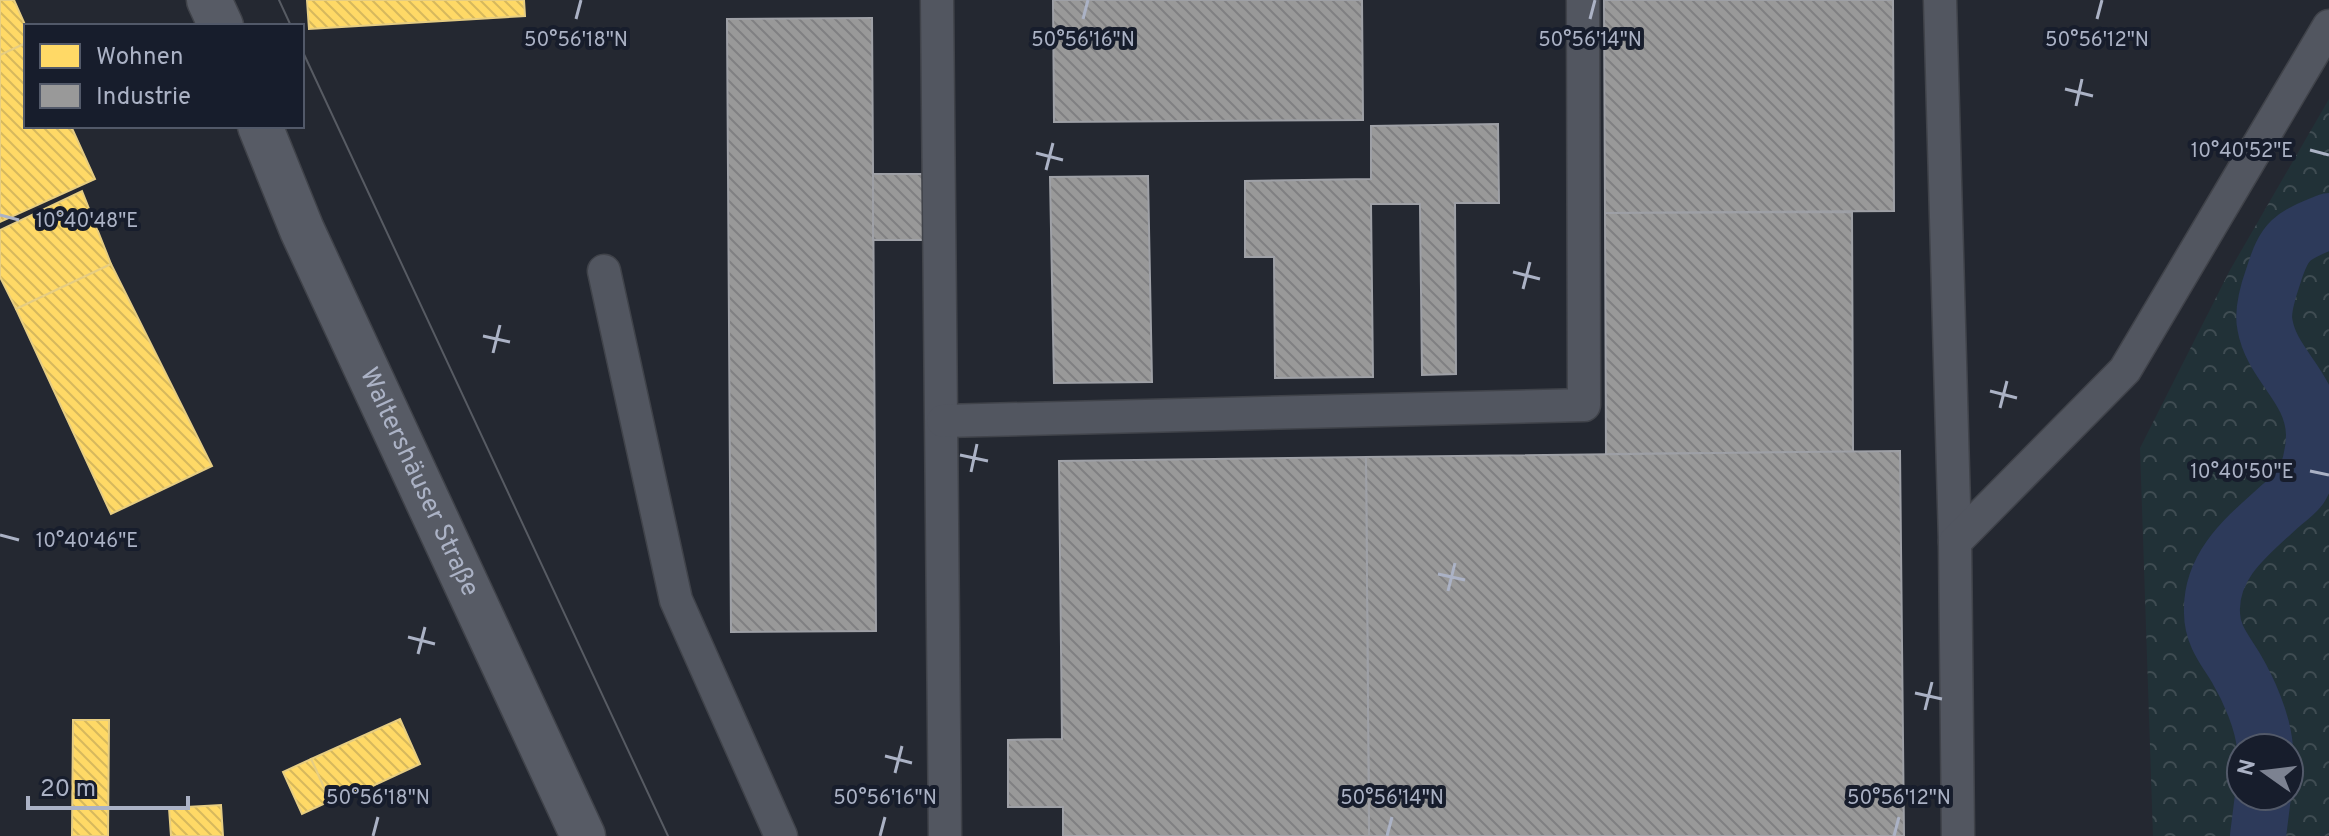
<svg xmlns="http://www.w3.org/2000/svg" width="2329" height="836" viewBox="0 0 2329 836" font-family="Overpass,sans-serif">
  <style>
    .forest { fill: url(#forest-crowns); fill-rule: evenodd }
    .homes { fill: url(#homes-back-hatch); stroke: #e6cd82; stroke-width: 2 }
    .industry { fill: url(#industry-back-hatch); stroke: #9ea0a6; stroke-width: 2 }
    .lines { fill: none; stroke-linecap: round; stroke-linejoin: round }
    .canal { stroke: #2d3a5a; stroke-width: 56 }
    .service-casing { stroke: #40434a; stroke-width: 35 }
    .secondary-casing { stroke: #40434a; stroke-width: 47 }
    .service { stroke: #525660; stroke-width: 32 }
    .secondary { stroke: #575b65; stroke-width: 44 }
    .tram { stroke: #575b63; stroke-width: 2 }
    .ticks { fill: none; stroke: #abb2c5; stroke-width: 3 }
    .labels { text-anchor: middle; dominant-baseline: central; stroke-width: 8; stroke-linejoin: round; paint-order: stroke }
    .street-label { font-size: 26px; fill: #abb2c5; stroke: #171d2c }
    .ticks-label { font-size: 20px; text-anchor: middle; fill: #abb2c5; stroke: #171d2c; stroke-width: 8; stroke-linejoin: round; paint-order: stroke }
  </style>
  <defs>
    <pattern id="forest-crowns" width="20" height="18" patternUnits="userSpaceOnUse" patternTransform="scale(2)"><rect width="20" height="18" fill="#213137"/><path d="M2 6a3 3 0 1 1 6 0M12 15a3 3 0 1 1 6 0" fill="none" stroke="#3f4c52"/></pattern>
    <pattern id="homes-back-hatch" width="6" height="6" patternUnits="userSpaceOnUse" patternTransform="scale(2)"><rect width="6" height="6" fill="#ffd966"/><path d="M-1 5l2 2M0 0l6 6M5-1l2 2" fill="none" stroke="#d6b85d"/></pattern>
    <pattern id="industry-back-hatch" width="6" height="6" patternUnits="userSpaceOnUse" patternTransform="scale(2)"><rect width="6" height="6" fill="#999"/><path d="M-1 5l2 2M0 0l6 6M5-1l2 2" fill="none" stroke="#808082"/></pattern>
  </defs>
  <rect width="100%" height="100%" fill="#242831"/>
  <path class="forest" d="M 2329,99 L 2329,836 L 2153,836 L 2140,448 L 2230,270 ZM 2241,748 L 2289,748 L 2289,796 L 2241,796 Z"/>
  <g class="homes">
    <polygon points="0,0 14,0 26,27 26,43 0,55"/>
    <polygon points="307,0 524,0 525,16 309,29"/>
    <polygon points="26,43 26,126 71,126 95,179 0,222 0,55"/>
    <polygon points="82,191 111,264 16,309 0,277 0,230"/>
    <polygon points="111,264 212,466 111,514 16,309"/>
    <polygon points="400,719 420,764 332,805 311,759"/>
    <polygon points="73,720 109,720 108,836 72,836"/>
    <polygon points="311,759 330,801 302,814 283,772"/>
    <polygon points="221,805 223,836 171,836 169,808"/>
  </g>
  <g class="industry">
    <polygon points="1053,0 1362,0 1363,120 1054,122"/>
    <polygon points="1604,0 1893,0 1894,211 1605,213"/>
    <polygon points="872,18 876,631 731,632 727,19"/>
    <polygon points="1498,124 1499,203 1455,203 1456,374 1422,375 1420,204 1371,204 1373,377 1275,378 1274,257 1245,257 1245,181 1371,179 1371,126"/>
    <rect x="873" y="174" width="58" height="66"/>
    <polygon points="1148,176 1152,382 1054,383 1050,177"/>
    <polygon points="1852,212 1853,452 1606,454 1605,213"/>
    <polygon points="1900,451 1904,836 1369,836 1366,457"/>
    <polygon points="1366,457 1369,836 1063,836 1063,807 1008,807 1008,740 1062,739 1059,461"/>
  </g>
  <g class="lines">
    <g class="canal">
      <path d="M 2265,748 C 2263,722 2249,690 2236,668 C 2225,650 2212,635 2212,613 C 2210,566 2246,537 2277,509 C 2284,502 2294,496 2300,488 C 2309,474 2314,452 2314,435 C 2313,387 2272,366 2265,325 C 2262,312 2268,291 2273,277 C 2285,238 2292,236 2329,221"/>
      <polyline points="2258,836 2263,796"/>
    </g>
    <g class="service-casing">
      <g id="service">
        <polyline points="937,0 945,836"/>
        <polyline points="1940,0 1955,542"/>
        <polyline points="604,271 676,600 781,836"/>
        <polyline points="943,421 1584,405 1583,0"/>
        <polyline points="1958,836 1955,542 2125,370 2329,26"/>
      </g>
    </g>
    <g class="secondary-casing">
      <g id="secondary">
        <polyline points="209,0 221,26"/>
        <path id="s1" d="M 260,126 L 302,230 L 583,836"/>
      </g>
    </g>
    <use href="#service" class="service"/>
    <use href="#secondary" class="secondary"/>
    <g class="tram">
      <polyline points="279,0 291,26"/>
      <polyline points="302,50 668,836"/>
    </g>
  </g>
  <path class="ticks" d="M 576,19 L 581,0M 1083,19 L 1088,0M 1590,19 L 1595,0M 2097,19 L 2102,0M 2065,89 L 2093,96M 2076,106 L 2082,79M 2310,150 L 2329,155M 1036,153 L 1063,160M 1046,170 L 1053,143M 0,215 L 19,220M 1513,272 L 1540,279M 1523,289 L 1530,262M 483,336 L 510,342M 493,353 L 500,325M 1990,391 L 2017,398M 2000,408 L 2007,381M 960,455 L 988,461M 2310,471 L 2329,475M 971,472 L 977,444M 0,535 L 19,540M 1438,574 L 1465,580M 1448,591 L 1455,563M 408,637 L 435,644M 418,654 L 425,627M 1915,693 L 1942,699M 1925,710 L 1932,682M 885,756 L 912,763M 895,773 L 902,746M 373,836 L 378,817M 880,836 L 885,817M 1387,836 L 1392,817M 1894,836 L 1899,817"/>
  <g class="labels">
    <g class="street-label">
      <text stroke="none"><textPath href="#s1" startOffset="390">Waltershäuser Straße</textPath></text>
    </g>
  </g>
  <g class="ticks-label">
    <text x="576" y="46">50°56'18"N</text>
    <text x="1083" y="46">50°56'16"N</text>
    <text x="1590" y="46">50°56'14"N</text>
    <text x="2097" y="46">50°56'12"N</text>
    <text x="2242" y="157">10°40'52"E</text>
    <text x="87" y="227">10°40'48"E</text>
    <text x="2242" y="478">10°40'50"E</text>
    <text x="87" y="547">10°40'46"E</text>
    <text x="378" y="804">50°56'18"N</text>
    <text x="885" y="804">50°56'16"N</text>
    <text x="1392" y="804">50°56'14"N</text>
    <text x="1899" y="804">50°56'12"N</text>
  </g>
  <rect x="24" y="24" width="280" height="104" fill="#171d2c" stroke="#525969" stroke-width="2"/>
  <rect x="40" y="44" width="40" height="24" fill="#ffd966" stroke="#525969" stroke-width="2"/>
  <text x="96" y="64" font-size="24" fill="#abb2c5">Wohnen</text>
  <rect x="40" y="84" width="40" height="24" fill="#999999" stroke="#525969" stroke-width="2"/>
  <text x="96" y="104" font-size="24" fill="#abb2c5">Industrie</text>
  <g transform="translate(2265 772) rotate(284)"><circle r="38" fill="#171d2c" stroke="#525969" stroke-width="2"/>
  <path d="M0-6L14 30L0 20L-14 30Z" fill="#7c8291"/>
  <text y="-12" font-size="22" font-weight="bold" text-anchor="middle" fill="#abb2c5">N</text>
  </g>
  <path d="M28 796v12h160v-12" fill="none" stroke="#abb2c5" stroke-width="4"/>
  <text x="40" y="796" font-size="24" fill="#abb2c5" stroke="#171d2c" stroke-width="6" paint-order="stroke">20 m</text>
</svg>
